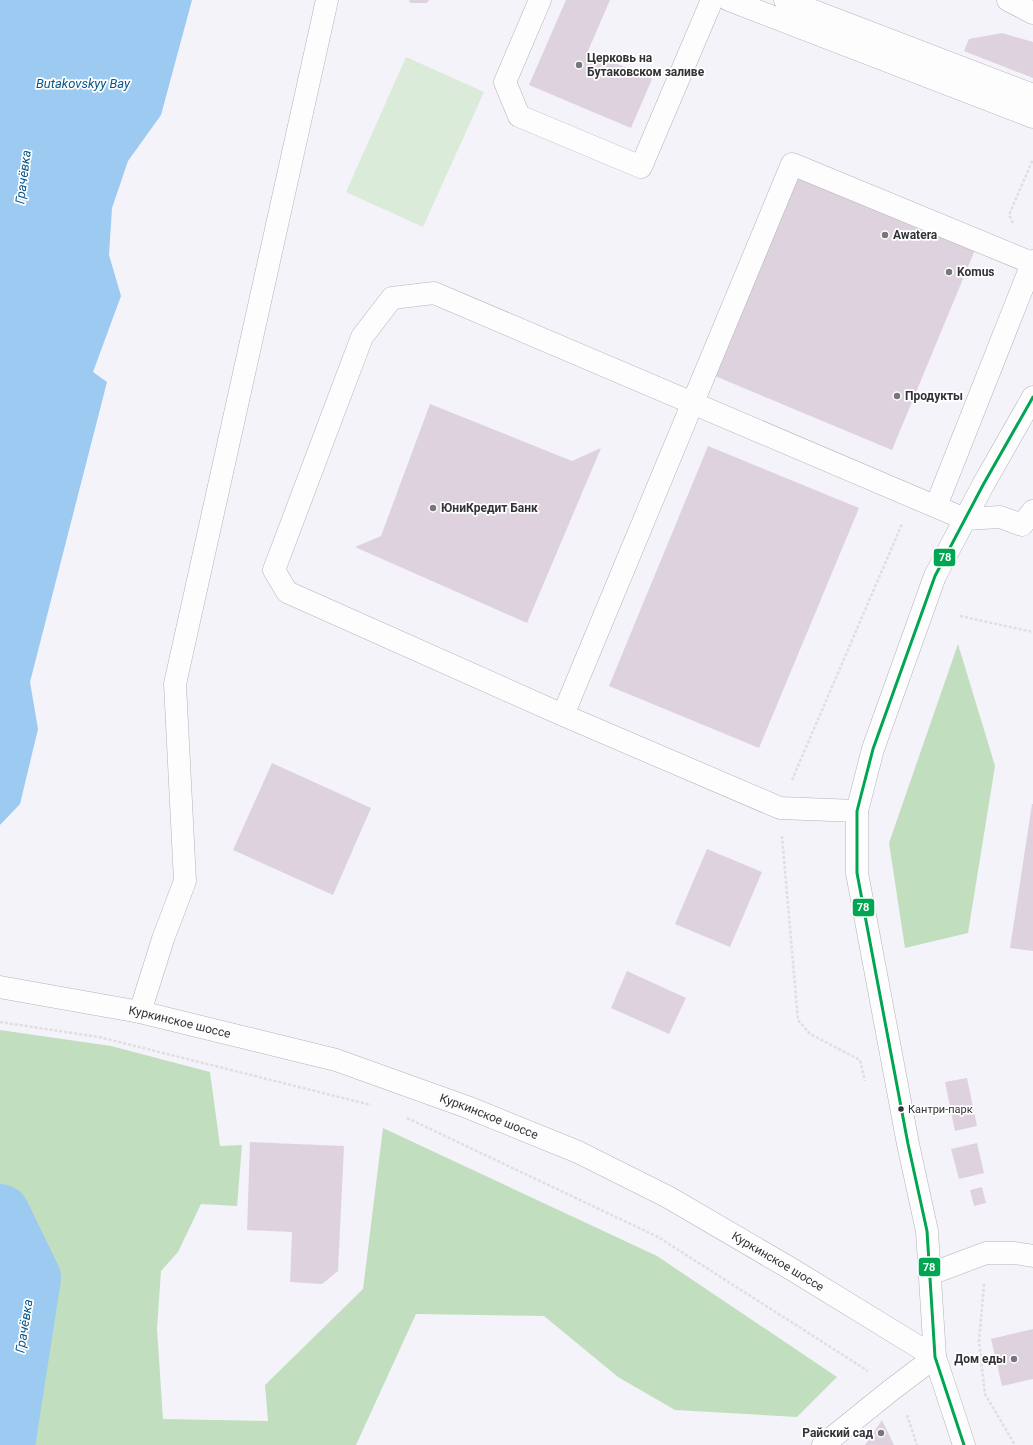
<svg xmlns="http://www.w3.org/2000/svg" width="1033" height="1445" viewBox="0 0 1033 1445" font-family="Roboto,sans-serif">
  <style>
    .green { fill: #daebd9 }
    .forest { fill: #c1dfbf }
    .water { fill: #9ccaf1 }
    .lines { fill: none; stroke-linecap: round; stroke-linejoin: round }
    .river { stroke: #9ccaf1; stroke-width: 60 }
    .building { fill: #dfd2df }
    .minor-casing { stroke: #b4b3b8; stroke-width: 23 }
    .path { stroke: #dfdee0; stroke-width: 2.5; stroke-dasharray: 3 2; stroke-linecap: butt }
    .minor { stroke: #fdfdfe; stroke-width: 22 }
    .bus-1-casing { stroke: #fff; stroke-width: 6 }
    .bus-1 { stroke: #00a651; stroke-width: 3 }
    .poi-dot { fill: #77767b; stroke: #fff; stroke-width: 1.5 }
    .bus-dot { fill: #333237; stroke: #fff; stroke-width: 1.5 }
    .labels { text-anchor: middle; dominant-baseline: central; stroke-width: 3.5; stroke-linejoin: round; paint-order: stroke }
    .bus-label { font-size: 11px; fill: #333237; stroke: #fff; text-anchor: start }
    .poi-label { font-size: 12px; font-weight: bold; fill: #333237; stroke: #fff; text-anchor: start }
    .street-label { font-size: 12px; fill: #333237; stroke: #fff }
    .water-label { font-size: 13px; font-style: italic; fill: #075789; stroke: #fff }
    .line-badge { stroke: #fff; stroke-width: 1.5 }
    .badge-label { font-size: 11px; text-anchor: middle; font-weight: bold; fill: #fff }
  </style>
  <rect width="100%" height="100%" fill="#f4f3f9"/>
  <polygon class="green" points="406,57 484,92 423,227 346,192"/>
  <g class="forest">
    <polygon points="958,644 995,766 968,933 905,948 889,843"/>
    <polygon points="0,1030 111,1046 210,1072 220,1146 242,1145 237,1206 201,1204 178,1252 161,1271 157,1329 163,1419 268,1421 265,1385 363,1289 383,1128 657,1256 837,1377 797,1417 675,1410 618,1377 544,1316 416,1314 356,1445 0,1445"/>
  </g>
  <polygon class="water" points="0,0 192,0 161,115 128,161 112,208 109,255 121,296 93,372 107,382 30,682 38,729 20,804 0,825"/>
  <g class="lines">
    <polyline class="river" points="0,1214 31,1278 5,1445"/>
  </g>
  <g class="building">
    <polygon points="409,0 429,0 427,3 410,3"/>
    <polygon points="566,0 610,0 588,51 652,79 631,128 529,85"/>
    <polygon points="1002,33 1033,42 1033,78 964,51 969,39"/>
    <polygon points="798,177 975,250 892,450 715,376"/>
    <polygon points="430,404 572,461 601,448 527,623 355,547 381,536"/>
    <polygon points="708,446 859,508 759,748 609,686"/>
    <polygon points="272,763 371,808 333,895 233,850"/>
    <polygon points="1032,804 1033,804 1033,951 1010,948"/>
    <polygon points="707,849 762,872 730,947 675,924"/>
    <polygon points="627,971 686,998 669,1034 611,1008"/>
    <polygon points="967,1078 977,1126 955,1131 945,1082"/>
    <polygon points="250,1142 344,1146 338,1271 322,1284 290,1282 292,1232 247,1230"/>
    <polygon points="977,1143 984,1173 959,1179 951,1149"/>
    <polygon points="982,1187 986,1203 974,1206 970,1190"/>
    <polygon points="1033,1329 1033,1379 1002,1386 991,1339"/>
    <polygon points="882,1420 894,1445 865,1445"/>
  </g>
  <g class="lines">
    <g class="minor-casing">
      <g id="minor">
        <polyline points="540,0 505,82 519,116 641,167 712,0"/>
        <polyline points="729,0 1033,117"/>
        <polyline points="785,0 1033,95"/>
        <polyline points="1008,0 1033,13"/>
        <polyline points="936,506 1033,261"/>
        <polyline points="563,715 792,164 1032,263"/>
        <polyline points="857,811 780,808 563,715 287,592 274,570 362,337 392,298 434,293 965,519 1000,517 1022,525 1033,511"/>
        <path id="s1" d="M 0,987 L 140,1012 L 336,1060 L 467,1107 L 578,1152 L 668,1197 L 793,1270 L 935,1357"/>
        <polyline points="140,1012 163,939 185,881 175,684 327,0"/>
        <polyline points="930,1274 986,1253 1015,1253 1033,1256"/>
        <polyline points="823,1445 890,1391 935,1357"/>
        <polyline points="964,1445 935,1357 927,1231 908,1144 857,873 857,811 873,749 935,576 983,485 1033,397"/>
      </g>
    </g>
    <g class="path">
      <polyline points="1013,223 1009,215 1033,159"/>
      <polyline points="960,616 1033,632"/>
      <polyline points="792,780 902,524"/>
      <polyline points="782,836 798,1020 810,1034 860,1060 865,1081"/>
      <polyline points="0,1022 99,1037 371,1105"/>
      <polyline points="407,1118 658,1237 868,1371"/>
      <polyline points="984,1284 979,1342 985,1394 1015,1445"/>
      <polyline points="907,1415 917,1445"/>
    </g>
    <use href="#minor" class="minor"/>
    <g class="bus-1-casing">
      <polyline id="bus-1" points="964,1445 935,1357 927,1231 908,1144 857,873 857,811 873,749 935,576 983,485 1033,397"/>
    </g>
    <use href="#bus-1" class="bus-1"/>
  </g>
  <g class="poi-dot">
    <circle cx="579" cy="65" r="4"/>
    <circle cx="885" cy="235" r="4"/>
    <circle cx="949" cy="272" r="4"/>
    <circle cx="897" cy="396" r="4"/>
    <circle cx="433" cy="508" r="4"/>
    <circle cx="1014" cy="1359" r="4"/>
    <circle cx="881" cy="1433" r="4"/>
  </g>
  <circle class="bus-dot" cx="901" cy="1109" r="3.5"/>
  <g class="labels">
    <g class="bus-label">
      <text x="908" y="1109">Кантри-парк</text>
    </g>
    <g class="poi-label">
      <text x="587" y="58">Церковь на<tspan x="587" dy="14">Бутаковском заливе</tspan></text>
      <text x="893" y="235">Awatera</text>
      <text x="957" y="272">Komus</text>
      <text x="905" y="396">Продукты</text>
      <text x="441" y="508">ЮниКредит Банк</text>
      <text x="1006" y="1359" text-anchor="end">Дом еды</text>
      <text x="873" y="1433" text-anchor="end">Райский сад</text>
    </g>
    <g class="street-label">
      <text stroke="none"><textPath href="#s1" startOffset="183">Куркинское шоссе</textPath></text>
      <text stroke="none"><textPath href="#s1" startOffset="507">Куркинское шоссе</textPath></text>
      <text stroke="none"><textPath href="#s1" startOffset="831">Куркинское шоссе</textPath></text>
    </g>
    <g class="water-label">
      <text x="83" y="83">Butakovskyy Bay</text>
      <text transform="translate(23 177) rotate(-83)">Грачёвка</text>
      <text transform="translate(24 1326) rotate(-81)">Грачёвка</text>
    </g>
  </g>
  <g class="line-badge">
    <rect x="933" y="548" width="23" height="19" rx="4" fill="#00a651"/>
    <rect x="852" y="898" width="23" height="19" rx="4" fill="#00a651"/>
    <rect x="918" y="1257" width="23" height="20" rx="4" fill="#00a651"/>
  </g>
  <g class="badge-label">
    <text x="945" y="561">78</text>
    <text x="863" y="911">78</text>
    <text x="929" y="1271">78</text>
  </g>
</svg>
